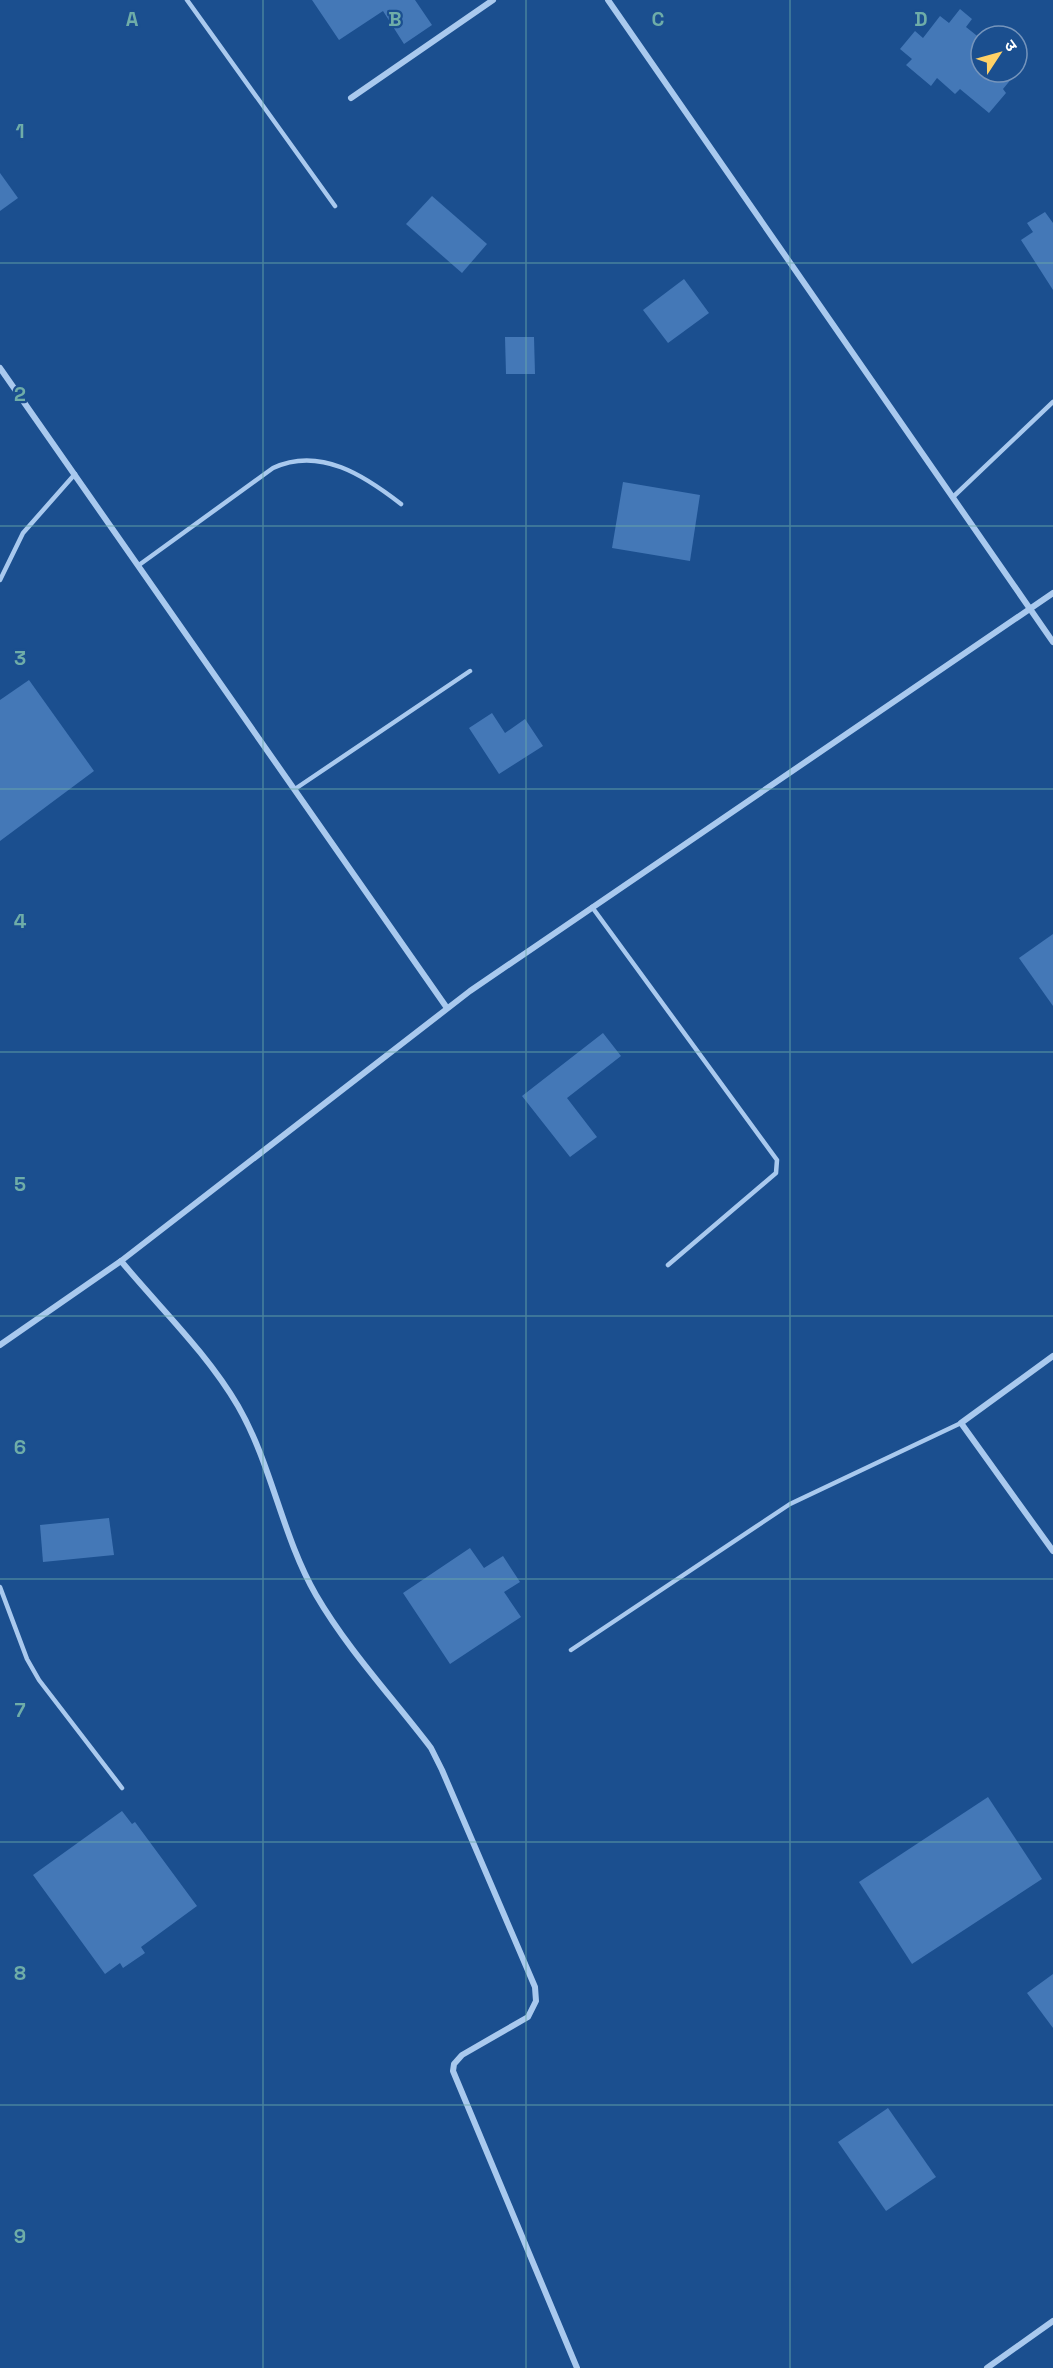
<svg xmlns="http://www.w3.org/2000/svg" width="1053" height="2368" viewBox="0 0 1053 2368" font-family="'Space Grotesk','Noto Sans Devanagari',sans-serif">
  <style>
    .building { fill: #4478b7 }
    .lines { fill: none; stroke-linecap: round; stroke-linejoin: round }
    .service { stroke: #a9c9ee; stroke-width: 4.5 }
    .minor { stroke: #a9c9ee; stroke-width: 6 }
    .grid { fill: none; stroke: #6fada8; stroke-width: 1.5; stroke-opacity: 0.55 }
    .grid-label { font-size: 20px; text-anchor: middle; font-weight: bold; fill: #6fada8; stroke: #1b4f8f; stroke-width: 4.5; stroke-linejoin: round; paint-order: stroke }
  </style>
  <rect width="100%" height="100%" fill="#1b4f8f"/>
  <g class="building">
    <polygon points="312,0 415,0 432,25 404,44 383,11 339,40"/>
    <polygon points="960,9 972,19 966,27 981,39 981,72 1017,72 1003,89 1006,93 989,113 960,89 955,94 937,78 931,86 906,65 912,59 900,49 915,31 923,38 940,16 949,23"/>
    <polygon points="0,173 18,198 0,211"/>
    <polygon points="432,196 487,244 462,273 406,224"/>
    <polygon points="1045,212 1053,223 1053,290 1021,240 1033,232 1027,223"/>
    <polygon points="684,279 709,313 668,343 643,310"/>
    <polygon points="505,337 534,337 535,374 506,374"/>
    <polygon points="623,482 700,495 690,561 612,548"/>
    <polygon points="29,680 94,771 0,841 0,700"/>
    <polygon points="492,713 505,733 525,719 543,746 499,774 469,728"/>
    <polygon points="1053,934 1053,1006 1019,958"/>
    <polygon points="603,1033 621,1056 567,1098 597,1137 570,1157 522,1096"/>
    <polygon points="109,1518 114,1555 43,1562 40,1525"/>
    <polygon points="470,1548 484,1568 503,1556 520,1582 504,1592 521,1617 450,1664 403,1593"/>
    <polygon points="988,1797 1042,1879 912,1964 859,1882"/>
    <polygon points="122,1811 132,1824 135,1822 197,1906 141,1947 145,1953 123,1968 120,1963 105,1974 33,1875"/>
    <polygon points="1053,1974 1053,2028 1027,1993"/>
    <polygon points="888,2108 936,2177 886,2211 838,2142"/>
  </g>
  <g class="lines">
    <g class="service">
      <polyline points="187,0 335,206"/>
      <polyline points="953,497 1053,402"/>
      <path d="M 139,565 L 273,468 C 320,446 365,476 401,504"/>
      <polyline points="0,580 23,533 75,474"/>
      <polyline points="295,789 470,671"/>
      <polyline points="592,907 777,1160 776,1173 668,1265"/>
      <polyline points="0,1587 27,1659 39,1680 122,1788"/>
      <polyline points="571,1650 790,1504 961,1423"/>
    </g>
    <g class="minor">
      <polyline points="608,0 1053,642"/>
      <polyline points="351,98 493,0"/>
      <polyline points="0,368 447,1008"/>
      <path d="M 121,1261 C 160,1308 207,1353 238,1406 C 272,1465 282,1536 316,1595 C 348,1650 393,1698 431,1748 L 442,1770 L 535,1987 L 536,2001 L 528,2017 L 462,2055 L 454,2064 L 453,2071 L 577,2368"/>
      <polyline points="0,1345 121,1261 470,991 1053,593"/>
      <polyline points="1053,1356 961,1423 1053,1551"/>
      <polyline points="987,2368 1053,2321"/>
    </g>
  </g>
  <path class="grid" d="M 263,0 L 263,2368M 526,0 L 526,2368M 790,0 L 790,2368M 0,263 L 1053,263M 0,526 L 1053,526M 0,789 L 1053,789M 0,1052 L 1053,1052M 0,1316 L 1053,1316M 0,1579 L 1053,1579M 0,1842 L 1053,1842M 0,2105 L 1053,2105"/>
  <g class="grid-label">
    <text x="132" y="26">A</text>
    <text x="395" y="26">B</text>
    <text x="658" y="26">C</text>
    <text x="921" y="26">D</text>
    <text x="20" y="138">1</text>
    <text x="20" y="401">2</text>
    <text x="20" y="665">3</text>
    <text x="20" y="928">4</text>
    <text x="20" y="1191">5</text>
    <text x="20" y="1454">6</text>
    <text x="20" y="1717">7</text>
    <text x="20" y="1980">8</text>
    <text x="20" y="2243">9</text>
  </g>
  <g transform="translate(999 54) rotate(54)"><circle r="28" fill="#1b4f8f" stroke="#7695bc" stroke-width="1.5"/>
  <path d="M0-4.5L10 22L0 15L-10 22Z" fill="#ffd166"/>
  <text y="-9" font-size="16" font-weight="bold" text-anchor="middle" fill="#ffffff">उ</text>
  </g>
</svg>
